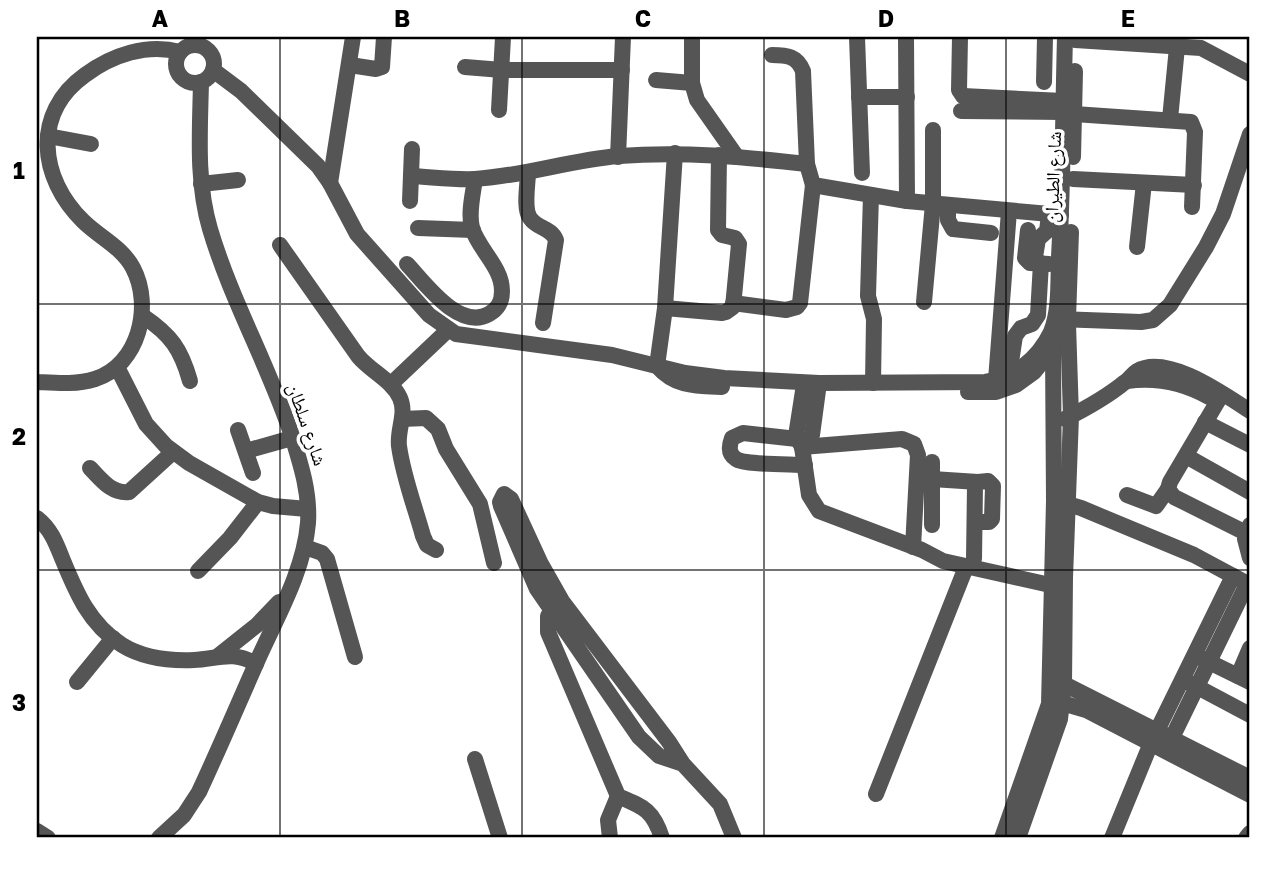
<svg xmlns="http://www.w3.org/2000/svg" width="1287" height="875" viewBox="0 0 1287 875" font-family="'Golos Text','Noto Naskh Arabic',sans-serif">
  <style>
    .lines { fill: none; stroke-linecap: round; stroke-linejoin: round }
    .minor { stroke: #555; stroke-width: 16 }
    .grid { fill: none; stroke: #000; stroke-width: 2; stroke-opacity: 0.55 }
    .labels { text-anchor: middle; dominant-baseline: central; stroke-width: 7; stroke-linejoin: round; paint-order: stroke }
    .street-label { font-size: 19px; fill: #000; stroke: #fff }
    .neatline { fill: none; stroke: #000; stroke-width: 2.5 }
    .grid-label { font-size: 23px; text-anchor: middle; font-weight: bold; fill: #000 }
  </style>
  <rect width="100%" height="100%" fill="#fff"/>
  <g class="lines">
    <g class="minor">
      <polyline points="692,37 692,83 697,100 737,157"/>
      <polyline points="857,37 862,173"/>
      <polyline points="906,37 907,201"/>
      <polyline points="960,37 959,90 963,96 1063,101"/>
      <polyline points="1075,40 1201,48 1250,74"/>
      <circle cx="195" cy="64" r="19"/>
      <path d="M 772,55 C 787,55 797,56 803,71 L 807,164 L 813,185 L 907,201 L 1061,215"/>
      <polyline points="350,65 376,69 382,67 384,37"/>
      <polyline points="465,67 502,70 622,70"/>
      <path d="M 213,70 L 241,91 L 318,166 L 330,183 L 357,234 L 429,315 L 456,334 L 612,355 L 685,373 L 724,378 L 819,383 L 985,382 C 1014,378 1038,359 1051,332 C 1060,310 1058,281 1059,257 C 1063,184 1063,110 1065,37"/>
      <polyline points="656,80 692,83"/>
      <polyline points="1044,82 1045,37"/>
      <polyline points="859,97 907,97"/>
      <polyline points="499,110 503,37"/>
      <polyline points="961,111 1063,112"/>
      <polyline points="1074,114 1191,122 1195,132 1192,207"/>
      <polyline points="1170,119 1178,37"/>
      <polyline points="48,136 91,144"/>
      <path d="M 675,153 L 665,308 L 657,366 C 675,387 696,386 722,387"/>
      <polyline points="618,157 623,37"/>
      <polyline points="1073,157 1075,71"/>
      <path d="M 528,172 C 528,184 523,208 530,218 C 537,229 551,227 556,240 L 543,323"/>
      <path d="M 411,176 C 432,177 454,180 475,179 C 524,176 570,160 619,156 C 682,151 744,157 807,164"/>
      <polyline points="1073,179 1194,185"/>
      <polyline points="330,183 353,37"/>
      <polyline points="201,184 238,180"/>
      <polyline points="871,195 868,296 874,319 873,383"/>
      <polyline points="410,201 412,149"/>
      <polyline points="948,206 948,220 953,229 991,233"/>
      <polyline points="418,228 473,230"/>
      <polyline points="1028,230 1025,258 1030,263 1049,264"/>
      <path d="M 280,245 L 358,356 C 370,371 392,380 400,398 C 407,414 397,429 399,446 C 403,476 415,507 423,536 L 427,545 L 436,550"/>
      <polyline points="1137,247 1144,183"/>
      <polyline points="1034,263 1038,239 1047,231 1049,215"/>
      <path d="M 407,264 C 425,283 459,331 489,314 C 498,309 502,302 502,291 C 502,267 479,250 472,228 C 468,213 473,194 475,179"/>
      <polyline points="924,302 933,204 933,130"/>
      <polyline points="733,303 786,310 797,307 800,303 813,185"/>
      <polyline points="665,308 722,313 726,312 733,307 739,244 735,238 722,235 718,230 719,155"/>
      <path d="M 143,316 C 171,335 181,349 190,381"/>
      <polyline points="1058,319 1141,322 1153,320 1170,305 1206,247 1223,214 1250,134"/>
      <polyline points="117,367 146,424 166,446 189,463 258,502 273,506 307,509"/>
      <polyline points="1009,375 1015,336 1021,328 1032,324 1038,315 1041,263"/>
      <polyline points="996,380 1009,211"/>
      <path d="M 1127,381 C 1156,377 1184,383 1209,397"/>
      <path d="M 37,382 C 56,383 76,385 95,379 C 139,365 153,306 133,268 C 122,247 99,237 83,221 C 39,178 32,113 85,75 C 112,55 147,43 180,52"/>
      <polyline points="391,384 448,330"/>
      <polyline points="803,391 796,436 802,447 809,495 819,511 922,550 943,561 1059,587"/>
      <polyline points="968,392 996,392 1016,385 1034,372 1058,342 1068,319 1071,232"/>
      <polyline points="1222,394 1170,482 1168,489 1174,497 1246,533"/>
      <polyline points="402,419 426,418 438,429 446,449 480,504 494,563"/>
      <path d="M 1065,419 C 1085,409 1108,396 1125,382 C 1130,379 1132,374 1137,371 C 1167,353 1225,395 1250,411"/>
      <polyline points="1205,422 1250,445"/>
      <polyline points="238,430 253,473"/>
      <path d="M 797,439 L 743,433 L 732,438 C 729,446 728,454 736,459 C 745,465 791,464 805,465"/>
      <polyline points="802,447 902,439 914,444 918,455 913,547"/>
      <polyline points="802,447 812,435 819,383"/>
      <polyline points="246,451 292,438"/>
      <polyline points="1186,456 1250,492"/>
      <polyline points="932,462 932,525"/>
      <path d="M 90,468 C 101,479 111,494 129,492 L 173,452"/>
      <polyline points="932,479 978,482"/>
      <polyline points="1127,495 1156,506 1168,489"/>
      <polyline points="1057,501 1081,508 1194,555 1250,585"/>
      <path d="M 37,518 C 51,529 56,543 62,558 C 76,592 89,624 122,645 C 143,658 170,661 194,660 C 217,659 234,650 256,664"/>
      <polyline points="1250,525 1245,539 1250,558"/>
      <polyline points="305,547 322,553 327,559 355,657"/>
      <polyline points="974,559 975,486 978,482 988,481 993,486 992,519 989,522 975,522"/>
      <polyline points="198,571 230,538 258,502"/>
      <path d="M 557,605 L 548,616 L 548,632 L 618,796 C 644,807 653,810 662,838"/>
      <polyline points="218,656 257,625 279,602"/>
      <polyline points="1199,657 1250,682"/>
      <polyline points="1238,676 1250,648"/>
      <polyline points="77,682 113,638"/>
      <polyline points="1055,682 1064,684 1250,778"/>
      <polyline points="1188,682 1250,715"/>
      <polyline points="1055,704 1062,703 1086,710 1250,795"/>
      <polyline points="1168,746 1247,584"/>
      <polyline points="475,759 500,838"/>
      <polyline points="683,764 659,756 639,737 537,589 501,506 500,502 504,494 511,499 541,564 562,601 669,742 683,764 720,804 734,838"/>
      <polyline points="876,794 966,567"/>
      <polyline points="37,831 48,838"/>
      <path d="M 159,838 L 184,815 L 199,792 C 220,747 239,702 259,657 C 278,615 304,570 308,523 C 310,493 301,465 292,436 C 269,366 231,300 210,229 C 196,182 200,131 201,82"/>
      <polyline points="610,838 608,820 618,796"/>
      <polyline points="1002,838 1049,704 1054,501 1053,349"/>
      <polyline points="1018,838 1060,719 1064,684 1065,578 1071,416 1068,324"/>
      <polyline points="1112,838 1151,743 1233,576"/>
      <polyline points="1246,838 1250,833"/>
    </g>
  </g>
  <path class="grid" d="M 280,37 L 280,838M 522,37 L 522,838M 764,37 L 764,838M 1006,37 L 1006,838M 37,304 L 1250,304M 37,570 L 1250,570"/>
  <g class="labels">
    <g class="street-label">
      <text transform="translate(1052 177) rotate(-88)">شارع الطيران</text>
      <text transform="translate(308 424) rotate(71)">شارع سلطان</text>
    </g>
  </g>
  <rect width="1287" height="875" fill="none" stroke="#ffffff" stroke-width="77"/>
  <rect x="38" y="38" width="1210" height="798" class="neatline"/>
  <g class="grid-label">
    <text x="160" y="27">A</text>
    <text x="402" y="27">B</text>
    <text x="643" y="27">C</text>
    <text x="886" y="27">D</text>
    <text x="1128" y="27">E</text>
    <text x="19" y="179">1</text>
    <text x="19" y="445">2</text>
    <text x="19" y="711">3</text>
  </g>
</svg>
